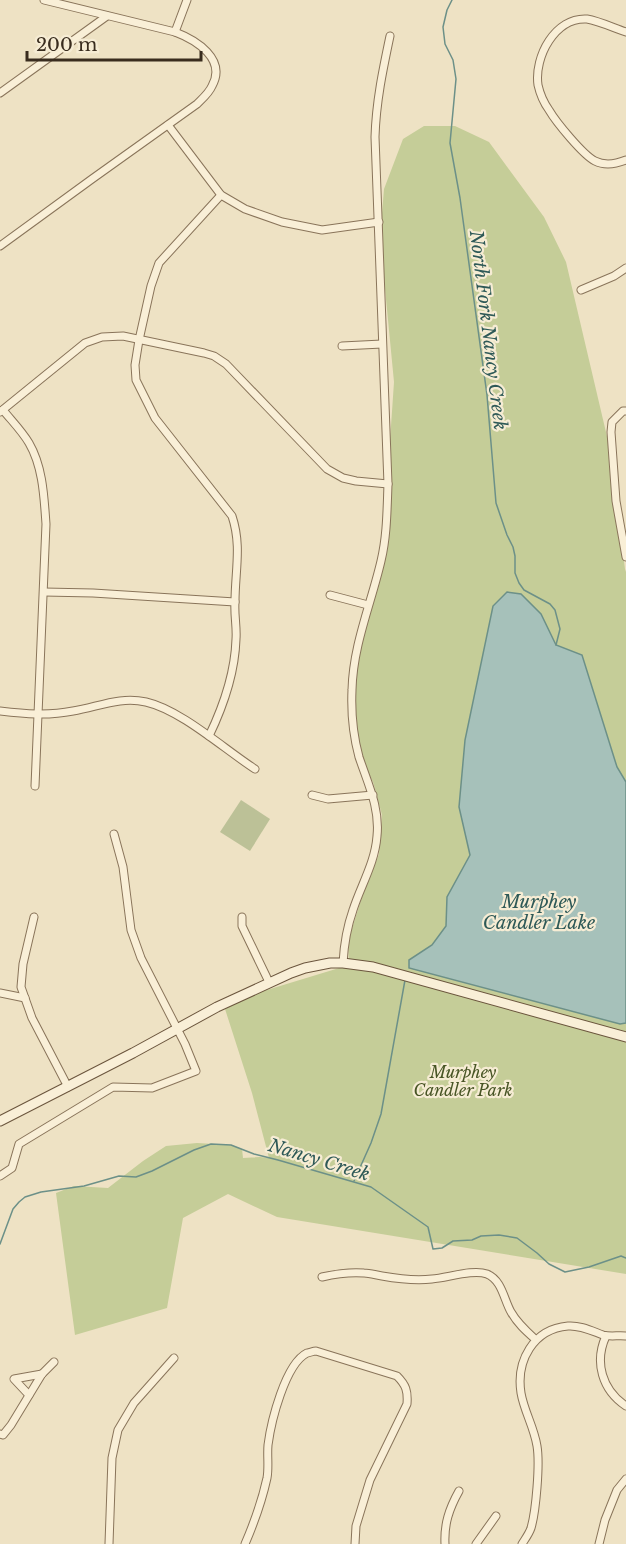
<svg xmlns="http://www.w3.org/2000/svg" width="626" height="1544" viewBox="0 0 626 1544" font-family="'Libre Baskerville',serif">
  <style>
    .green { fill: #c5cd98 }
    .cemetery { fill: #bcc197 }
    .water { fill: #a6c1ba; stroke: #6c9088; stroke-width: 1.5 }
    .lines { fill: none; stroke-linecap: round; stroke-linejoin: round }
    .stream { stroke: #6c9088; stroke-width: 1.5 }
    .street-casing { stroke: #89745a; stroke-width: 9 }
    .secondary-casing { stroke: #6b553d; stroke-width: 11 }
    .street { stroke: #f9efd7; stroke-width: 7 }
    .secondary { stroke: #f9efd7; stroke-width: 9 }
    .labels { text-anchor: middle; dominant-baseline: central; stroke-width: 4.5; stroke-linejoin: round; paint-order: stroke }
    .park-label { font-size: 16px; font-style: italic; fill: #485525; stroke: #f6ecd4 }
    .water-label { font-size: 18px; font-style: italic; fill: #2e5957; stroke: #f6ecd4 }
  </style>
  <rect width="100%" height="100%" fill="#eee2c4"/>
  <polygon class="green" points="424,126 455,126 489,142 544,217 566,262 609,445 625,569 626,572 626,1274 277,1217 228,1194 183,1218 167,1308 75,1335 56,1193 74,1186 108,1188 143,1161 166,1146 197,1143 232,1145 242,1149 243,1158 260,1157 269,1158 252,1093 225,1009 257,993 349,965 348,941 362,897 379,854 382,815 373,782 355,747 352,693 357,660 377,580 385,514 394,382 380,237 384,189 403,139"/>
  <polygon class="cemetery" points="241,800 270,819 250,851 220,832"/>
  <polygon class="water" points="507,592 521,594 541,614 556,645 582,655 617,767 626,782 626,1023 620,1024 409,968 409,960 432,945 446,926 447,897 470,855 459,807 465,740 493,606"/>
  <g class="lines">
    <g class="stream">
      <polyline points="452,0 447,10 443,27 445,44 453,60 456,79 450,143 460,198 487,395 496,503 507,535 513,547 515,556 515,573 519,583 524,590 550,604 555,610 560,629 556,645"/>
      <polyline points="354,1181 371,1143 381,1114 405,980"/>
      <polyline points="0,1244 13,1209 19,1202 25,1197 41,1192 84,1186 119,1176 136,1177 152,1171 194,1150 211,1144 231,1145 254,1154 278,1160 371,1187 428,1227 433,1249 442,1248 453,1241 472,1240 481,1236 499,1235 517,1238 537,1253 549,1264 565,1272 589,1267 621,1256 626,1258"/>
    </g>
    <g class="street-casing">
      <g id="street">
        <polyline points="175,32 187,0"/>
        <path d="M 626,32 C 614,28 599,21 587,19 C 555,17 534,57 538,85 C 540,94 544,103 549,110 C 556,122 583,155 595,161 C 605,166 616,164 626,160"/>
        <polyline points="0,93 107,16"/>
        <polyline points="168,125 221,195 245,209 282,222 322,230 379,222"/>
        <path d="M 0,246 L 92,179 L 197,104 C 203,98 209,93 212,86 C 227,59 196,40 175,32 L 44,0"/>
        <polyline points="581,290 614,276 626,268"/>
        <polyline points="342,346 382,344"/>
        <path d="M 3,410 C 11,420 22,431 29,443 C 43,467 44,497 46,524 L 35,786"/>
        <polyline points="626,411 623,411 612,422 611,432 616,501 626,557"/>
        <polyline points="0,412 85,343 102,337 123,336 204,353 214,356 226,364 327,469 343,478 356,481 388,484"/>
        <polyline points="44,592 93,593 235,602"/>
        <polyline points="330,595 368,605"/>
        <path d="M 0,711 C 25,714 48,716 73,711 C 98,707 120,696 146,702 C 181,710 224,749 255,769"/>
        <path d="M 209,736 C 223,707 235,672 236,639 C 237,627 234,615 235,602 C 235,571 242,546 232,516 L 155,418 L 136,380 L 135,365 L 139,340 L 151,286 L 159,263 L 221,195"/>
        <polyline points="312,795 328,799 373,795"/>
        <polyline points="34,917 23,964 21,987 32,1018 68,1087"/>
        <polyline points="242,917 242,926 269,982"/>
        <path d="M 343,963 C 344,945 347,927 353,910 C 361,885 375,863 377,836 C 380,808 368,784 359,757 C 353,735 351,712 352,690 C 353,645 371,604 381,561 C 387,536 387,510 388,484 L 375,137 C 376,102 383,69 390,36"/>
        <polyline points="0,993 25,998"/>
        <polyline points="0,1176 12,1168 19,1144 113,1087 152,1088 196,1071 185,1044 141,958 131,930 123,867 114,834"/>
        <path d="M 322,1277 C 335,1274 351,1272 364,1273 C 369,1273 376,1275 382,1276 C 399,1279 415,1281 432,1279 C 447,1278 473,1269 487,1274 C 502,1280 504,1300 511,1312 C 517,1323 526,1331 535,1339"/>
        <path d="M 606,1336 C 594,1362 602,1390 626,1406"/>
        <polyline points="29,1395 14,1379 42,1374"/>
        <polyline points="0,1434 3,1435 11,1425 42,1374 54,1362"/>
        <polyline points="109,1544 112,1458 118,1430 134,1403 174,1358"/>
        <path d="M 245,1544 C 254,1523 262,1501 267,1478 C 269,1467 267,1456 268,1445 C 271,1422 285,1364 307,1353 C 308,1353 314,1351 316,1351 L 397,1376 C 406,1385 408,1391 407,1404 L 370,1480 L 356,1526 L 355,1544"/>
        <path d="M 445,1544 C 444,1524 449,1509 459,1491"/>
        <polyline points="476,1544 496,1516"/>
        <path d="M 522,1544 C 525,1539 529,1534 531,1528 C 536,1511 540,1464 537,1446 C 534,1427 524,1411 521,1393 C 516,1361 533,1329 568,1326 C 580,1325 592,1331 603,1335 C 610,1337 619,1335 626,1336"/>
        <polyline points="599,1544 605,1520 617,1490 626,1479"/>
      </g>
    </g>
    <g class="secondary-casing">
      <polyline id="secondary" points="0,1121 133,1053 217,1007 291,973 305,968 330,963 343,963 373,967 626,1037"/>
    </g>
    <use href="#street" class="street"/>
    <use href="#secondary" class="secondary"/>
  </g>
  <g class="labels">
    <g class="park-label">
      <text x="463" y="1072">Murphey<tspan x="463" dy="18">Candler Park</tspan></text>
    </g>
    <g class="water-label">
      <text transform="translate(488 330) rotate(83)">North Fork Nancy Creek</text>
      <text x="539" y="902">Murphey<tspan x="539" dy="21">Candler Lake</tspan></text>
      <text transform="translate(319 1160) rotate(17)">Nancy Creek</text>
    </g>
  </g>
  <path d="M27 51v9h174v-9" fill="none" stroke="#392c1e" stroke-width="3"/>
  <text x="36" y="51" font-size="18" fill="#392c1e" stroke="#f6ecd4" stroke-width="4.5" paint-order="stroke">200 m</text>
</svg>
